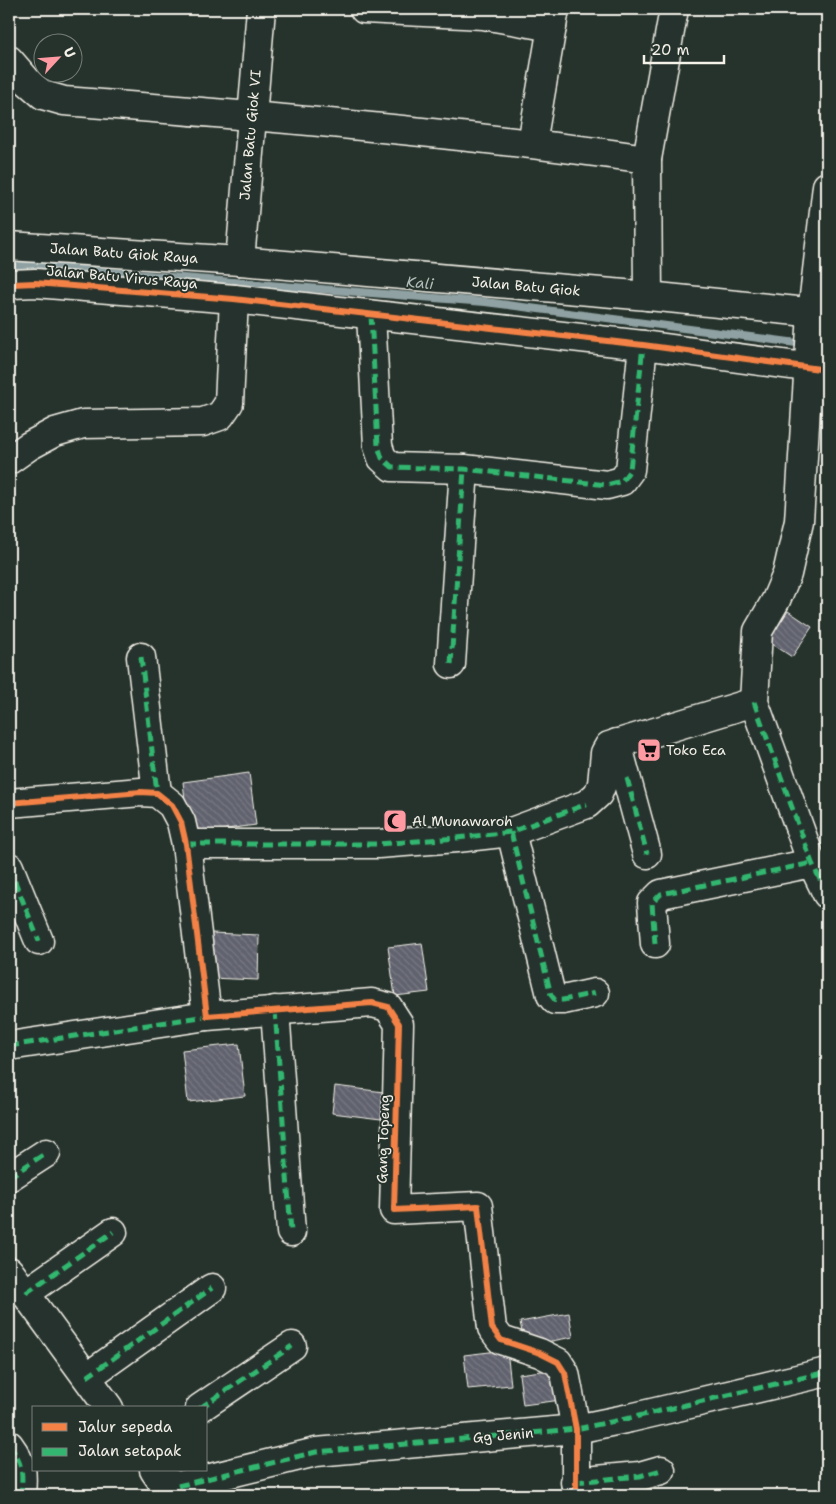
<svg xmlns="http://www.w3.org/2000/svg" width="836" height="1504" viewBox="0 0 836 1504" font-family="'Shantell Sans',sans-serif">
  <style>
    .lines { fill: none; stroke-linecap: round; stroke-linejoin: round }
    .stream { stroke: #8fa1a2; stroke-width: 8 }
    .building { fill: url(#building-back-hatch); stroke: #f4f1e8 }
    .minor-casing { stroke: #f4f1e8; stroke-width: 31 }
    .minor { stroke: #26332d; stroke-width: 28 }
    .quiet { stroke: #33b770; stroke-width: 5; stroke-dasharray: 10 5; stroke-linecap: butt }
    .cycleway-casing { stroke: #26332d; stroke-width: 9 }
    .cycleway { stroke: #f48246; stroke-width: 6 }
    .labels { text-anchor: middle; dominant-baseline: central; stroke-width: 4; stroke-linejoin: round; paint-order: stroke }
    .street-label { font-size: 14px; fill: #f4f1e8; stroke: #26332d }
    .poi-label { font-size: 14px; fill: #f4f1e8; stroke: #26332d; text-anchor: start }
    .water-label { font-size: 15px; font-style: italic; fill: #b1bcb9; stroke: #26332d }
  </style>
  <defs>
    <pattern id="building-back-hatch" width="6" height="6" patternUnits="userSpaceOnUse" patternTransform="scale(1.25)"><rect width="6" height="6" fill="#61626e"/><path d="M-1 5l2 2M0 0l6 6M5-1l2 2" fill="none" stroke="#787983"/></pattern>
  </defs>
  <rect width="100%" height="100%" fill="#26332d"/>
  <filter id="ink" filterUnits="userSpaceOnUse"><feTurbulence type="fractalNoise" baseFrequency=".02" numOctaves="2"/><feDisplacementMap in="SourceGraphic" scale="10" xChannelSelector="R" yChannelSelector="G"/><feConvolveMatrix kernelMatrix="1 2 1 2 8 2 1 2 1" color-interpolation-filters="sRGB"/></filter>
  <g filter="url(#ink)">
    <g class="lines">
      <polyline class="stream" points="9,269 20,265 485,302 827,347"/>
    </g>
    <g class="building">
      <polygon points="788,611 812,627 792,657 768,641"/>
      <polygon points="249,773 256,825 189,834 183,782"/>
      <polygon points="211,933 259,935 258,980 209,978"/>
      <polygon points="422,943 429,992 395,996 388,947"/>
      <polygon points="239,1044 245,1096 188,1102 182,1050"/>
      <polygon points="335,1086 384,1092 381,1119 332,1113"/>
      <polygon points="569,1313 573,1337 525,1346 520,1322"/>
      <polygon points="507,1350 511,1385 468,1389 464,1355"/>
      <polygon points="556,1369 561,1400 523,1405 519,1374"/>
    </g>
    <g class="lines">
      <g class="minor-casing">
        <g id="minor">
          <polyline points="364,9 483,15 552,27"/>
          <path d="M 9,60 L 28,82 L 43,95 L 64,101 C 259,116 454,132 647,159"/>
          <polyline points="532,143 555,9"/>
          <polyline points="827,186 812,313 799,521 787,574 776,600 758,631 754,702 812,863 827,894"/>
          <polyline points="9,246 240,261 648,296 827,314"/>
          <polyline points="240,261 261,9"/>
          <polyline points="9,286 12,284 35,283 234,299 643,345 827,370"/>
          <polyline points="648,296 647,159 674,9"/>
          <polyline points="371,315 378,446 382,458 392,467 464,469 607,485 622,481 630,470 643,345"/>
          <polyline points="9,460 29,446 55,432 83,424 203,422 220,416 229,403 234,299"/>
          <polyline points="141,657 157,793"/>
          <polyline points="451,664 464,469"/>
          <polyline points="617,743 647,854"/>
          <polyline points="9,803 141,792 157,793 172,805 181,822 186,844 207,1016 372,1003 388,1007 399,1024 394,1210 478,1206 492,1328 501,1340 540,1353 558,1362 565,1373 576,1429 576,1495"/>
          <polyline points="511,832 551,995 555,1000 563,1000 595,993"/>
          <polyline points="186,844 378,844 457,838 511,832 587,804 598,794 602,784 605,753 609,746 754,702"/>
          <polyline points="9,867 39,941"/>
          <polyline points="655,944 652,903 661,894 812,863"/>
          <polyline points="275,1010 291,1232"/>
          <polyline points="9,1046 207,1016"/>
          <polyline points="9,1177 46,1153"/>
          <polyline points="9,1271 109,1408"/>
          <polyline points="26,1293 113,1232"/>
          <polyline points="87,1377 212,1288"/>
          <polyline points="200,1408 292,1346"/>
          <path d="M 9,1445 C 23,1464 23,1472 21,1495"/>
          <polyline points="154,1470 161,1480 178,1486 316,1452 576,1429 630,1418 827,1372"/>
          <polyline points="575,1482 640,1476 661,1470"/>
        </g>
      </g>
      <use href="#minor" class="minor"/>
      <g class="quiet">
        <polyline points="371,315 378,446 382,458 392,467 464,469 607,485 622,481 630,470 643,345"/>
        <polyline points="141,657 157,793"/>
        <polyline points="451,664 464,469"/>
        <polyline points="754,702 812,863 827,894"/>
        <polyline points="627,778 647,854"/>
        <polyline points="511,832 551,995 555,1000 563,1000 595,993"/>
        <polyline points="186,844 378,844 457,838 511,832 587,804"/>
        <polyline points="9,867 39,941"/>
        <polyline points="655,944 652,903 661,894 812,863"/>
        <polyline points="275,1010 291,1232"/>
        <polyline points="9,1046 207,1016"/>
        <polyline points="9,1177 46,1153"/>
        <polyline points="26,1293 113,1232"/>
        <polyline points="87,1377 212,1288"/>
        <polyline points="200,1408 292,1346"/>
        <path d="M 9,1445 C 23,1464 23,1472 21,1495"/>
        <polyline points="575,1482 640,1476 661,1470"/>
        <polyline points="178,1486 316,1452 576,1429 630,1418 827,1372"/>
      </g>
      <g class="cycleway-casing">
        <g id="cycleway">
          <polyline points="9,286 12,284 35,283 234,299 643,345 827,370"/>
          <polyline points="9,803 141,792 157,793 172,805 181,822 186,844 207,1016 372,1003 388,1007 399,1024 394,1210 478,1206 492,1328 501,1340 540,1353 558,1362 565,1373 576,1429 576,1495"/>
        </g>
      </g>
      <use href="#cycleway" class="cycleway"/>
    </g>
  </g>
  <defs>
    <g id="supermarket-square" transform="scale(1.25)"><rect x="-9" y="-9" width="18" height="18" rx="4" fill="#ff9aa2" stroke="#26332d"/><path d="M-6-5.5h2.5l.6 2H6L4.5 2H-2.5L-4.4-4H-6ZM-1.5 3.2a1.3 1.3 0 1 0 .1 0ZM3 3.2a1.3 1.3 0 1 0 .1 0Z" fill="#111"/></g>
    <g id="mosque-square" transform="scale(1.25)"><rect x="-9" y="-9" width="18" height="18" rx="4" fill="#ff9aa2" stroke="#26332d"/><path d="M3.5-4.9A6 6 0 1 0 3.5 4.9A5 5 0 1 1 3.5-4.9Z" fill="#111"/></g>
  </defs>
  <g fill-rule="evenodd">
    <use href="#supermarket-square" x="649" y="750"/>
    <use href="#mosque-square" x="395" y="821"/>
  </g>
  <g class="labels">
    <g class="street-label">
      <text transform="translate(250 135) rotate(-85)">Jalan Batu Giok VI</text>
      <text transform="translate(124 253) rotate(4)">Jalan Batu Giok Raya</text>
      <text transform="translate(122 277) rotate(5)">Jalan Batu Virus Raya</text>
      <text transform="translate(526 286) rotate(5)">Jalan Batu Giok</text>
      <text transform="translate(383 1139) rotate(-88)">Gang Topeng</text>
      <text transform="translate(503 1435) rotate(-5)">Gg Jenin</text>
    </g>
    <g class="poi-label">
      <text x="666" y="750">Toko Eca</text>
      <text x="412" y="821">Al Munawaroh</text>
    </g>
    <g class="water-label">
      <text transform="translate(420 283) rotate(5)">Kali</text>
    </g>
  </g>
  <rect width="836" height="1504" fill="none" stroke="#26332d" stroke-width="30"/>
  <rect x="15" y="15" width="806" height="1474" fill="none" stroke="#f4f1e8" stroke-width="2" filter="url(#ink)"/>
  <rect x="32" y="1406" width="175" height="65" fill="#26332d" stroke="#787f78"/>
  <rect x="42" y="1423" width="25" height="8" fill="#f48246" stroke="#787f78"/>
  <text x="78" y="1432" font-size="15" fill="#f4f1e8">Jalur sepeda</text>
  <rect x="42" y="1448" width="25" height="8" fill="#33b770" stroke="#787f78"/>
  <text x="78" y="1456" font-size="15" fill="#f4f1e8">Jalan setapak</text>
  <g transform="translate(58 58) rotate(64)"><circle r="24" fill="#26332d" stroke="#787f78"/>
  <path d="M0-4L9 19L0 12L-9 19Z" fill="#ff9aa2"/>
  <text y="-8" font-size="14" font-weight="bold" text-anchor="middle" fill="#f4f1e8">U</text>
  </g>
  <path d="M644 55v8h80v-8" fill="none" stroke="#f4f1e8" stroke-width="2.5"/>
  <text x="651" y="55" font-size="15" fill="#f4f1e8" stroke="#26332d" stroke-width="4" paint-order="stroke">20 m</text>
</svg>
